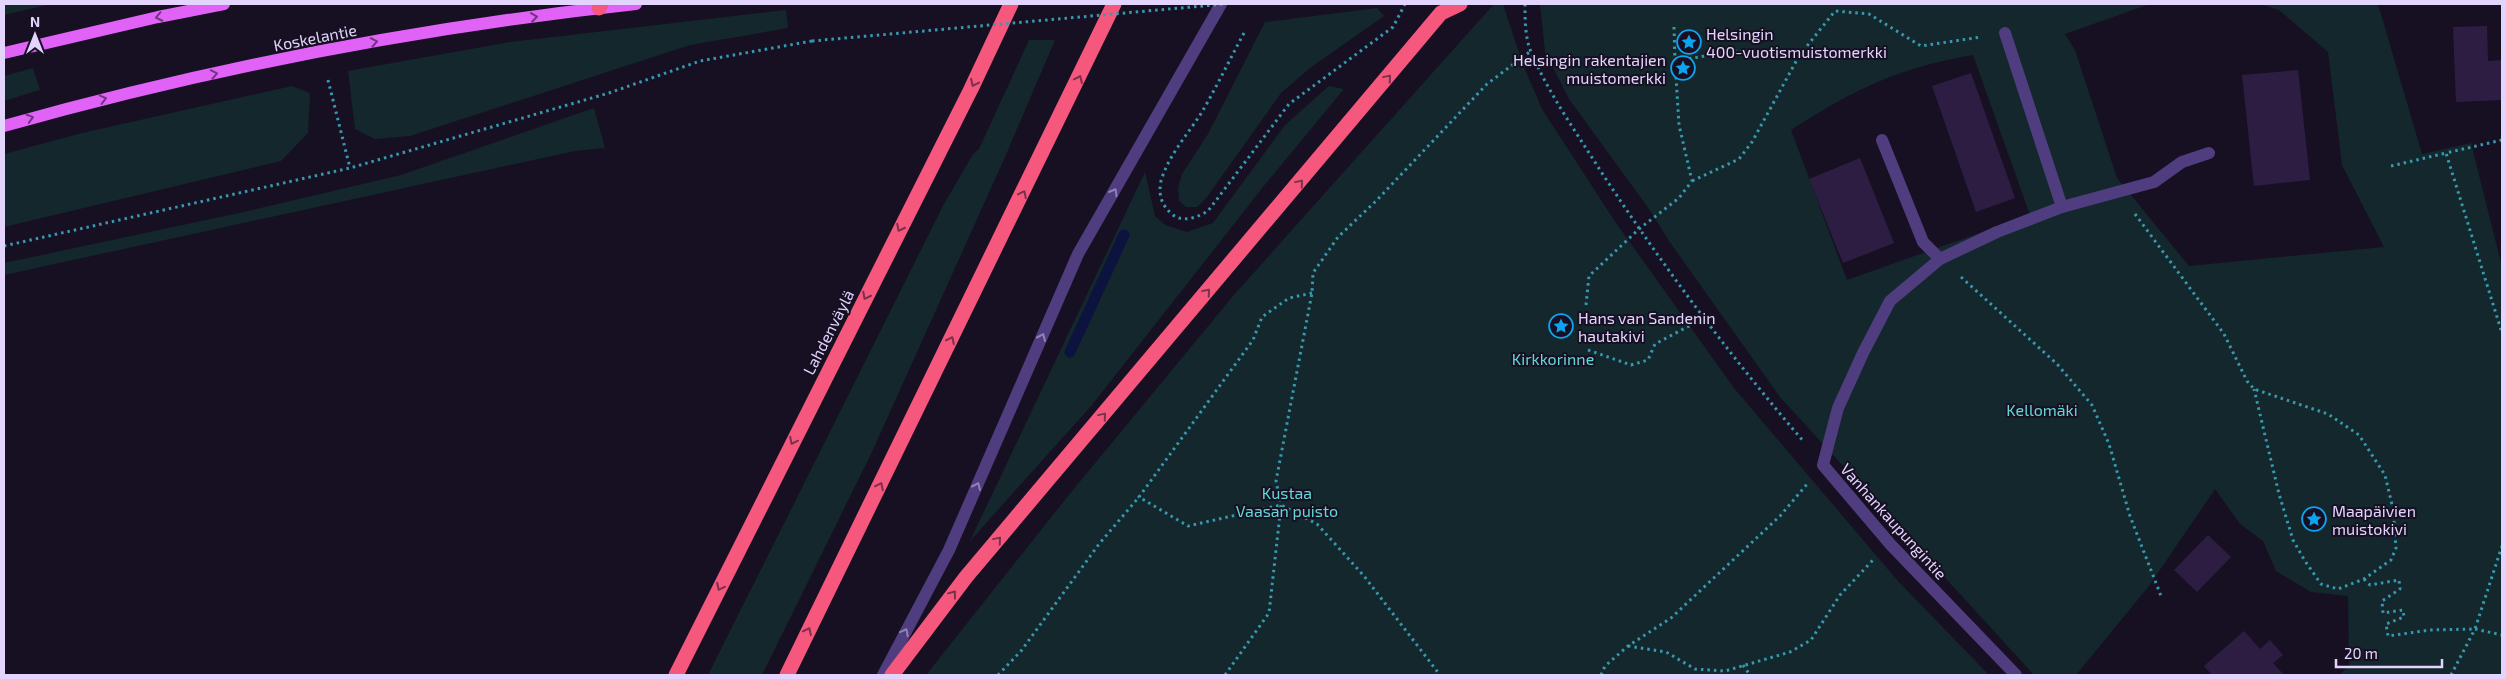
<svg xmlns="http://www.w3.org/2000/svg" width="2506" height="679" viewBox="0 0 2506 679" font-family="'Exo 2',sans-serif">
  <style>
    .green { fill: #13272c; fill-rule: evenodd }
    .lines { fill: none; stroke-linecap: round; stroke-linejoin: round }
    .stream { stroke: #0d133f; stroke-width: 11 }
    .building { fill: #2d1d43 }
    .path { stroke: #3699ae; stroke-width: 3; stroke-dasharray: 2.5 4; stroke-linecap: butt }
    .minor { stroke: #4f3d7f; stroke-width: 12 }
    .major { stroke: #e162f6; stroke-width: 12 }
    .highway { stroke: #f5577d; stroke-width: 15 }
    .path-bridge { stroke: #3699ae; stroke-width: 3; stroke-dasharray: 2.5 4; stroke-linecap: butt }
    .oneway { stroke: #723582 }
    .oneway2 { stroke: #7b304c }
    .oneway3 { stroke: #9181b7 }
    .labels { text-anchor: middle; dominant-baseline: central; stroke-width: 4; stroke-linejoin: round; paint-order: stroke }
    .poi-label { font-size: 16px; fill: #e2d4fc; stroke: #171023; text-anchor: start }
    .street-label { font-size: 16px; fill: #e2d4fc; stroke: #171023 }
    .park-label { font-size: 16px; fill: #64d8d6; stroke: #171023 }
  </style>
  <rect width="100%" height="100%" fill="#171023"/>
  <g class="green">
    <polygon points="4,4 51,4 4,15"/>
    <polygon points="1494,4 1503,4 1523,65 1542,109 1614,220 1734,388 1897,580 1989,675 926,675 1068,496 1233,296"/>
    <path d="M 1540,4 L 2150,4 L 2065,34 L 2075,50 L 2117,178 L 2189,266 L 2384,247 L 2342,165 L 2328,52 L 2279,10 L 2260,4 L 2378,4 L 2422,154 L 2471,143 L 2502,267 L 2502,675 L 2339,675 L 2349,666 L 2348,596 L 2311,592 L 2276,571 L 2263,541 L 2240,524 L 2215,489 L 2149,586 L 2076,675 L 2034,675 L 1780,397 L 1669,241 L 1649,209 L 1569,99 L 1545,52 ZM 1973,55 L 2030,215 L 1847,280 L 1791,130 C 1855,89 1897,68 1973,55 Z"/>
    <polygon points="1377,8 1384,16 1310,68 1281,93 1207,197 1197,207 1186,207 1179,201 1178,188 1182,174 1208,134 1265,22"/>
    <polygon points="786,10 788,28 690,45 410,136 375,139 355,129 348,71 510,42"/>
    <polygon points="1029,40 1055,40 1005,157 872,452 762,675 708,675 944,204 973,154 979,149"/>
    <polygon points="33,68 40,90 4,101 4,76"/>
    <polygon points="292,86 310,93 308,133 281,161 4,227 4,154 82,133"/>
    <polygon points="1329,86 1344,89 1263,187 1092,405 970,541 1145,172 1155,216 1165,225 1187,232 1213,223 1285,125"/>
    <polygon points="594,108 605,148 575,151 4,275 4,263 239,213 401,175"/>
  </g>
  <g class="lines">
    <polyline class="stream" points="1070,352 1124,235"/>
  </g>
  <g class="building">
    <polygon points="2487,26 2488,61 2502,60 2502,100 2456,102 2453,27"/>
    <polygon points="2298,70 2310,180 2254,186 2242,75"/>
    <polygon points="1971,73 2015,198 1976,212 1932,86"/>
    <polygon points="1860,158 1894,243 1843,263 1809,179"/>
    <polygon points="2208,535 2231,557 2197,592 2174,570"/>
    <polygon points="2244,631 2260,649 2270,640 2283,655 2273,663 2284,675 2212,675 2204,666"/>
  </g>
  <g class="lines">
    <g class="path">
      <path d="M 1525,4 C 1525,20 1525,37 1531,52 C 1549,94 1576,132 1600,170 C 1662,265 1730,356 1804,442"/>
      <polyline points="1674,27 1675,61"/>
      <path d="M 1244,33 C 1230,59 1217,86 1202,112 C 1188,134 1168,156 1161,181 C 1158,196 1162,206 1173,215 C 1184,223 1198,217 1208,211 L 1289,104 L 1393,27 L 1405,4"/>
      <polyline points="1799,56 1835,11 1869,14 1921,46 1981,37"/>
      <polyline points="328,80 350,168"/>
      <polyline points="2502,140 2446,153 2502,333"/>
      <polyline points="2391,166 2446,153"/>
      <polyline points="2135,214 2224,334 2247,381 2254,389 2328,414 2359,435 2385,475 2393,509 2396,548 2391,560 2364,579 2338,589 2321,584 2305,561 2293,540 2279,494 2254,389"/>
      <polyline points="4,246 350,168 609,93 700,61 812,41"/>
      <polyline points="1961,277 2057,364 2092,405 2109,444 2130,516 2161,596"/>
      <polyline points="1312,293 1289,298 1262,317 1253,340 1139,497 1188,526 1281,505 1317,524 1364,576 1440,675"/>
      <polyline points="1586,305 1589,276 1639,229 1679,198 1692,181 1679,125 1675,61 1735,51 1799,56 1752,142 1739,159 1692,181"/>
      <polyline points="1588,350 1631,365 1648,360 1655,344 1704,318"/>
      <polyline points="2364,579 2370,585 2399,580 2400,589 2382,601 2383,613 2403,610 2404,617 2386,624 2388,636 2430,630 2475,629 2502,546"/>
      <polyline points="1628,646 1666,652 1695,669 1725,671 1790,652 1811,640 1840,595 1873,560"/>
      <polyline points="1743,665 1750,675"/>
      <polyline points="998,675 1021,651 1099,544 1139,497"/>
      <polyline points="1225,675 1269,613 1281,505 1276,481 1312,293 1313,273 1338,237 1376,201 1487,84 1531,51"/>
      <polyline points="1601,675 1605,666 1628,646 1671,618 1780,516 1808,483"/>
      <polyline points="2451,675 2475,629 2502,635"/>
    </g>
    <g class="minor">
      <polyline points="2005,33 2062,207"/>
      <polyline points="1882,140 1923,242 1940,259"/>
      <polyline points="883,675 949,550 1078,254 1221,4"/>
      <polyline points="2016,675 1891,545 1823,465 1838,408 1863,353 1890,301 1940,259 1997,232 2062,207 2154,182 2182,162 2209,153"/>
    </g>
    <g class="major">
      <polyline points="4,53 158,17 224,4"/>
      <path d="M 4,126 C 210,68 423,27 636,4"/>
    </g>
    <g class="highway">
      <polyline points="599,8 601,4"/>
      <polyline points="676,675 971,89 1011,4"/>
      <polyline points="787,675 1114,4"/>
      <polyline points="892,675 966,577 1441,13 1460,4"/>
    </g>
    <polyline class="path-bridge" points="812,41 1225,4"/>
  </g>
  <defs><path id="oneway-chevron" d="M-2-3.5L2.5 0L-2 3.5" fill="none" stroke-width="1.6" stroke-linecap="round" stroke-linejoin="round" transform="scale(1.25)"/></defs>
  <g class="oneway">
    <use href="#oneway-chevron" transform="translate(159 17) rotate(168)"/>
    <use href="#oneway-chevron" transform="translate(534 17) rotate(-8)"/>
    <use href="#oneway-chevron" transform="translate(374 42) rotate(-11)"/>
    <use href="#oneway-chevron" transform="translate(214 74) rotate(-11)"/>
    <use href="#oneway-chevron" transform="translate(103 99) rotate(-14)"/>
    <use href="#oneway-chevron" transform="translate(30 118) rotate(-16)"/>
  </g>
  <g class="oneway2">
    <use href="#oneway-chevron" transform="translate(1388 78) rotate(-50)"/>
    <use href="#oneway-chevron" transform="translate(1079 79) rotate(-65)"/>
    <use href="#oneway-chevron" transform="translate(974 83) rotate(115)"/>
    <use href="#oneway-chevron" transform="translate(1300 183) rotate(-50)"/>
    <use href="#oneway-chevron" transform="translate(1023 194) rotate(-64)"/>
    <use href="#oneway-chevron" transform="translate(900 228) rotate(117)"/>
    <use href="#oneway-chevron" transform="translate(1207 292) rotate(-50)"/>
    <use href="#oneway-chevron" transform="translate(866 296) rotate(117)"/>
    <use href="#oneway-chevron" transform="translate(951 340) rotate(-64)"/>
    <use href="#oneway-chevron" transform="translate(1103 416) rotate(-50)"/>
    <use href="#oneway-chevron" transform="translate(793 441) rotate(116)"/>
    <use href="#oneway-chevron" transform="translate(880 486) rotate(-64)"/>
    <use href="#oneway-chevron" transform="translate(998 540) rotate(-50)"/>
    <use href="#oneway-chevron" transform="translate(720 587) rotate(116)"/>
    <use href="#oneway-chevron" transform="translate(953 594) rotate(-53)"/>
    <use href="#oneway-chevron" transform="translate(808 631) rotate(-64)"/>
  </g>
  <g class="oneway3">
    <use href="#oneway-chevron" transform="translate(1114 192) rotate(-60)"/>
    <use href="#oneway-chevron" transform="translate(1042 337) rotate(-66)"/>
    <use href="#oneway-chevron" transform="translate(977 486) rotate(-66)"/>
    <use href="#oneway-chevron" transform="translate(905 632) rotate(-62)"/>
  </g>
  <defs>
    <g id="sight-ring" transform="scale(1.25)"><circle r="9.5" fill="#171023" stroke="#0ea3ee" stroke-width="1.5"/><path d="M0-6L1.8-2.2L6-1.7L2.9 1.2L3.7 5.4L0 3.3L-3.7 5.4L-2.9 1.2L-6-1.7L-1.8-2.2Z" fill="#0ea3ee"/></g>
  </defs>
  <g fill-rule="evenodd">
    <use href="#sight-ring" x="1689" y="42"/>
    <use href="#sight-ring" x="1683" y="68"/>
    <use href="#sight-ring" x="1561" y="326"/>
    <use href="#sight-ring" x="2314" y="519"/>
  </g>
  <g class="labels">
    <g class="poi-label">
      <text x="1706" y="33">Helsingin<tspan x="1706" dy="18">400-vuotismuistomerkki</tspan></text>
      <text x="1666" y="59" text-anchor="end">Helsingin rakentajien<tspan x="1666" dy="18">muistomerkki</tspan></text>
      <text x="1578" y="317">Hans van Sandenin<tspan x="1578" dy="18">hautakivi</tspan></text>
      <text x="2332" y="510">Maapäivien<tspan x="2332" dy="18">muistokivi</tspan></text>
    </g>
    <g class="street-label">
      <text transform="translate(315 37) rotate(-11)">Koskelantie</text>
      <text transform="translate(828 332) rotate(-63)">Lahdenväylä</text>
      <text transform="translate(1894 521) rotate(48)">Vanhankaupungintie</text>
    </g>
    <g class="park-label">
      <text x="1553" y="358">Kirkkorinne</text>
      <text x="2042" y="409">Kellomäki</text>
      <text x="1287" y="492">Kustaa<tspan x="1287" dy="18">Vaasan puisto</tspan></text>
    </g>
  </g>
  <rect width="2506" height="679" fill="none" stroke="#e2d4fc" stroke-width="10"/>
  <g transform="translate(35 35)" stroke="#171023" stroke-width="4" paint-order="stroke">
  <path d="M0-4L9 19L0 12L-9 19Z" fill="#e2d4fc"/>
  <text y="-8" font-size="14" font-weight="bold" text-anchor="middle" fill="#e2d4fc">N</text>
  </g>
  <path d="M2336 659v8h106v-8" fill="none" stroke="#e2d4fc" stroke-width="2.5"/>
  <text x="2344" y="659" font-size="15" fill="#e2d4fc" stroke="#171023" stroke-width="4" paint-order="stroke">20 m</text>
</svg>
